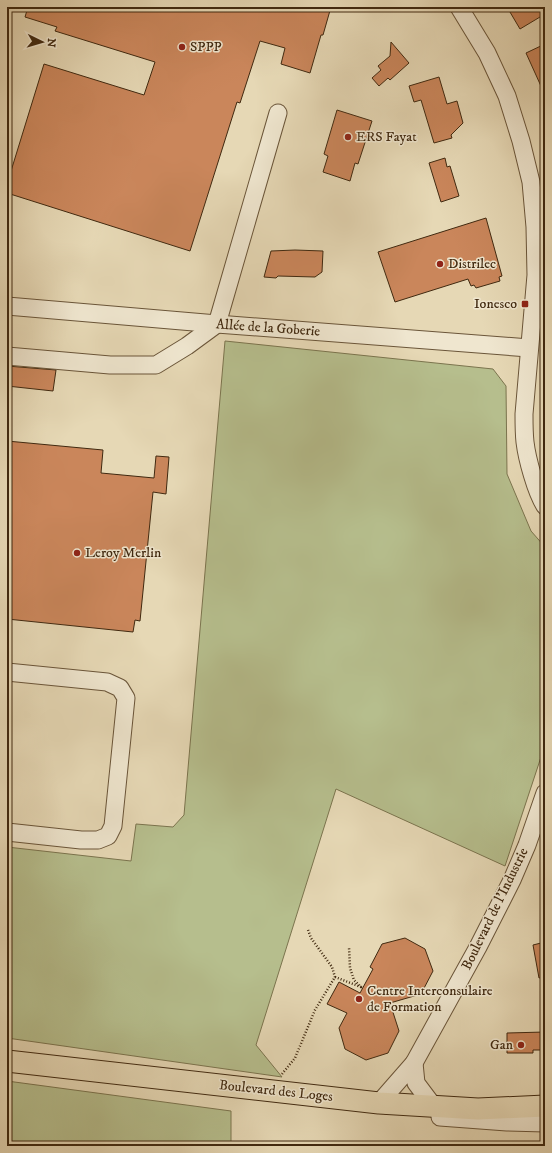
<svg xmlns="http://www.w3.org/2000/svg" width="552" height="1153" viewBox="0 0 552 1153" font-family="'IM FELL DW Pica',serif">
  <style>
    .green { fill: #b6be8d; stroke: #7b744e }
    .building { fill: #ca865b; stroke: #402910 }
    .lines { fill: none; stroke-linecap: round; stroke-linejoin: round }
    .minor-casing { stroke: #6a5539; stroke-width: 19 }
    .major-casing { stroke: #402910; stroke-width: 23 }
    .path { stroke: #402910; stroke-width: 2.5; stroke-dasharray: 1 2; stroke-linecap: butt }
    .minor { stroke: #efe6cf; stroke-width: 17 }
    .major { stroke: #e6d8b5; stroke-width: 21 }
    .poi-dot { fill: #8f2418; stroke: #efe6cf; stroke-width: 1.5 }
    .labels { text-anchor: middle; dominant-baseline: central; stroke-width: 3; stroke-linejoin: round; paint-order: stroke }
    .poi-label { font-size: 14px; fill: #402910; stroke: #efe6cf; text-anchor: start }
    .street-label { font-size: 14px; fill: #402910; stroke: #efe6cf }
  </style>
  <rect width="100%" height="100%" fill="#e6d8b5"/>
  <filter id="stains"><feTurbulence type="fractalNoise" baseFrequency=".005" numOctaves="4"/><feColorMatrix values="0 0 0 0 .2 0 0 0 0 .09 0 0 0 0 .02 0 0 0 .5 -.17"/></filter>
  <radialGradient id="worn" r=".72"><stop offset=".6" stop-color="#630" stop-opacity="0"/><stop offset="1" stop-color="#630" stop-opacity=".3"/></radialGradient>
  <g class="green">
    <polygon points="225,341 493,369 506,386 507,474 531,531 545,547 545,745 505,866 336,789 256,1045 282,1077 7,1038 7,847 131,861 136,824 173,827 184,815"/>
    <polygon points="7,1081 231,1111 231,1146 7,1146"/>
  </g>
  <g class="building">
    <polygon points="28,7 331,7 323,35 321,35 310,73 281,64 285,48 260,41 240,103 237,102 190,251 7,193 7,184 44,64 144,95 155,62 55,31 57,27 25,17"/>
    <polygon points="507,7 545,7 545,14 520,29"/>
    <polygon points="391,42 409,63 390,80 388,78 379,86 372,78 381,70 378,66 390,56"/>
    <polygon points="545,44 545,95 526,53"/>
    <polygon points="439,77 447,104 457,101 463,123 451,135 452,138 434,143 421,100 414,102 409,86"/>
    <polygon points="337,110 372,121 358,164 355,163 350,181 323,172 328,156 324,154"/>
    <polygon points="445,158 447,167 450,166 459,196 441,202 429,163"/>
    <polygon points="486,218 502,276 499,277 500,281 476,288 474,285 471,286 468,279 395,302 378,252"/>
    <polygon points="295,250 323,251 322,272 315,277 278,276 276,278 264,277 271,251"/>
    <polygon points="7,366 56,370 53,391 7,386"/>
    <polygon points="7,441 103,450 101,473 154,478 156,456 169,457 166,494 153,492 140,621 135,620 133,632 7,619"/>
    <polygon points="405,938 425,949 433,971 421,994 390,1003 399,1031 388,1053 366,1060 345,1049 339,1028 347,1013 327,1004 339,982 360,993 373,969 370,967 382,944"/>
    <polygon points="545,942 545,977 539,978 533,945"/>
    <polygon points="545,1032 545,1050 533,1050 533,1053 507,1053 507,1033"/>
  </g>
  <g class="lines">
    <g class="minor-casing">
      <g id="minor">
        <path d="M 459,7 L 487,53 L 507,96 L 521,141 L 531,182 L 535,227 L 536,275 L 524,414 C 524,423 524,433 525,442 C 527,459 536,492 545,506"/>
        <polyline points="7,306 217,324 529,348"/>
        <polyline points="7,356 110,365 156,365 187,346 217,324 278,113"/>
        <polyline points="7,672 107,682 120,688 126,698 113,826 108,836 98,840 81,840 7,832"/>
        <polyline points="414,1063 478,947 512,880 527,845 545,793"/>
        <polyline points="387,1105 379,1103 414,1063 416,1083 434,1107"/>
        <polyline points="440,1117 507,1122 545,1123"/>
      </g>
    </g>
    <g class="major-casing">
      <polyline id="major" points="7,1061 379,1103 478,1109 545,1106"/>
    </g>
    <g class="path">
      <polyline points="335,977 361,987 354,980 350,968 349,947"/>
      <polyline points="282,1074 295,1058 315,1010 335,977 332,967 311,938 308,930"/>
    </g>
    <use href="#minor" class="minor"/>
    <use href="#major" class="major"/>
  </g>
  <g class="poi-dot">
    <circle cx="182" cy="47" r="4"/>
    <circle cx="348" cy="137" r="4"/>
    <circle cx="440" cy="264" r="4"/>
    <rect x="521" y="300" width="8" height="8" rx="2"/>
    <circle cx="77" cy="553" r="4"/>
    <circle cx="359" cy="999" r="4"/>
    <circle cx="521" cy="1045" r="4"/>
  </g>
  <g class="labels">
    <g class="poi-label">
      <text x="190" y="47">SPPP</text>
      <text x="356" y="137">ERS Fayat</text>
      <text x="448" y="264">Distrilec</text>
      <text x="517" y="304" text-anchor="end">Ionesco</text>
      <text x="85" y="553">Leroy Merlin</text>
      <text x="367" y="991">Centre Interconsulaire<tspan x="367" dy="16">de Formation</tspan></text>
      <text x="513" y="1045" text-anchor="end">Gan</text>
    </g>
    <g class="street-label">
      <text transform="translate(268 328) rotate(4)">Allée de la Goberie</text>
      <text transform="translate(495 909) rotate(-64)">Boulevard de l'Industrie</text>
      <text transform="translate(276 1091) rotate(6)">Boulevard des Loges</text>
    </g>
  </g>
  <rect width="552" height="1153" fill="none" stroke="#e6d8b5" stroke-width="24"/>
  <rect x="8" y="8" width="536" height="1137" fill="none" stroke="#402910" stroke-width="2"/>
  <rect x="12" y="12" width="528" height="1129" fill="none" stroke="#402910"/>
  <g transform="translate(42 42) rotate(95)" stroke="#efe6cf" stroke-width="3" paint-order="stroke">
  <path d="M0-3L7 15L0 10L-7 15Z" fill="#402910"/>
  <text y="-6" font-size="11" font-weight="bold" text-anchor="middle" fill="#402910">N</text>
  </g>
  <rect width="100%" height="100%" filter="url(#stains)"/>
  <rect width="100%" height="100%" fill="url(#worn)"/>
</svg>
